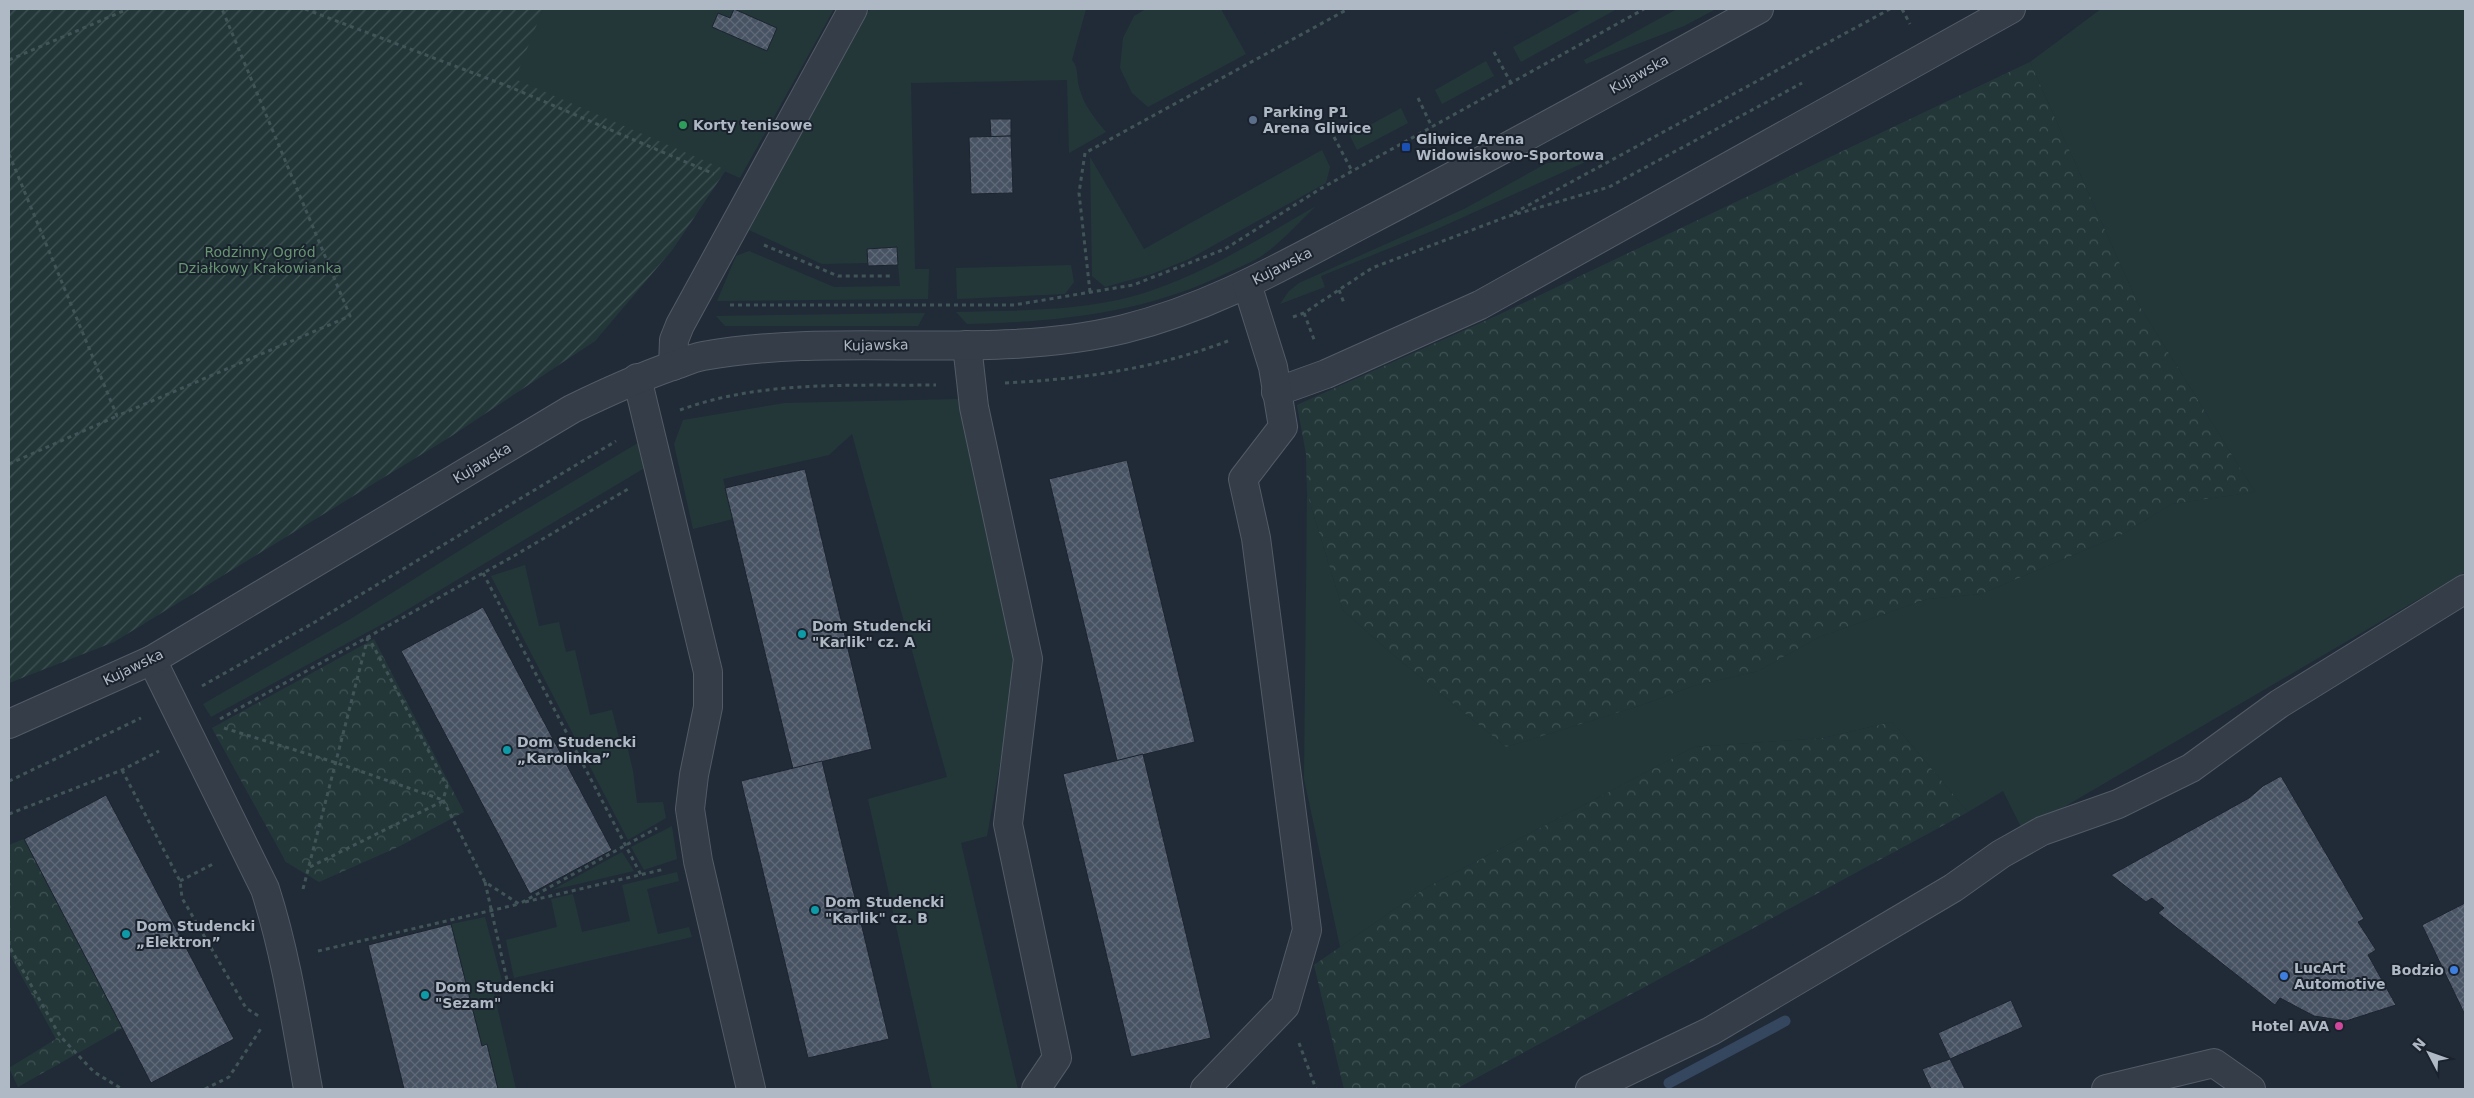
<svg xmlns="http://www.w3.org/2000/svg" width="2474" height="1098" viewBox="0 0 2474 1098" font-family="'DejaVu Sans',sans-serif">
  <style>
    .grass { fill: #233739 }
    .forest { fill: url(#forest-crowns) }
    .garden { fill: url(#garden-furrows) }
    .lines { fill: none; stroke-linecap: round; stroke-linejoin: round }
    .stream { stroke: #35475f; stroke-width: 11 }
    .building { fill: url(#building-cross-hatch); stroke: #1c242f }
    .minor-casing { stroke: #525b66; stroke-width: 30 }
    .path { stroke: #415457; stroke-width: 3; stroke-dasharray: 4 4; stroke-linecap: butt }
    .minor { stroke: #353d49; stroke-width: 28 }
    .service-dot { fill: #5c6f8a; stroke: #1a222d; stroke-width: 2 }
    .leisure-dot { fill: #2e9e5b; stroke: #1a222d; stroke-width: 2 }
    .transit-dot { fill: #1a4fb4; stroke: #1a222d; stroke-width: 2 }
    .culture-dot { fill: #0f9aa8; stroke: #1a222d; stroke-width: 2 }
    .shop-dot { fill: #3f7fe0; stroke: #1a222d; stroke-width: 2 }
    .hotel-dot { fill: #d1479c; stroke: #1a222d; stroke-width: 2 }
    .labels { text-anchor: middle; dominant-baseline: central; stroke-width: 4; stroke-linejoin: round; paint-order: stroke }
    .street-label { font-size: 14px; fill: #afb8c5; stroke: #1a222d }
    .poi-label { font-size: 14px; font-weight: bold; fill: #afb8c5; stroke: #1a222d; text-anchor: start }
    .park-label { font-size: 14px; fill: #679571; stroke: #1a222d }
  </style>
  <defs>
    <pattern id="forest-crowns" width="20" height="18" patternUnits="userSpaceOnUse" patternTransform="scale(1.25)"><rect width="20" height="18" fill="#233739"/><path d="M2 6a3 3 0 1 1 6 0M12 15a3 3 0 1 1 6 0" fill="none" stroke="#405254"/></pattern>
    <pattern id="garden-furrows" width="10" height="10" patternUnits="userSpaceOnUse" patternTransform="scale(1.25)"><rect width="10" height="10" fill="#233739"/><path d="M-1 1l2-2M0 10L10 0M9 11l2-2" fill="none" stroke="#405254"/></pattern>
    <pattern id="building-cross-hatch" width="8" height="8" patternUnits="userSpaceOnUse" patternTransform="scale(1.25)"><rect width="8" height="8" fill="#475262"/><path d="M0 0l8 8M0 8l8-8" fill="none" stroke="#5f6977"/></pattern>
  </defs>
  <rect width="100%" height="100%" fill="#212b38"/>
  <g class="grass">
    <polygon points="543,9 834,9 740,178 514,79"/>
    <path d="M 870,9 L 1086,9 L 1072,60 C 1079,68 1076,77 1079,87 C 1083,104 1095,119 1106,132 L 1069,153 L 1067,80 L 911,83 L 915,269 L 929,269 L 928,299 L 717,301 L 736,256 L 749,251 L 834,287 L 900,286 L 898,265 L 867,249 L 867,263 L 822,264 L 749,230 Z"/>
    <polygon points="1146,9 1221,9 1246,54 1148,107 1132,93 1120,68 1123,38 1134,16"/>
    <polygon points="1582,9 1617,9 1521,62 1513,47"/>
    <polygon points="1677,9 1716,9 1684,26 1586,64 1584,60"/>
    <polygon points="2101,9 2465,9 2465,572 2023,831 2003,791 1968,812 1892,722 1823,738 1694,747 1424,889 1340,947 1304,779 1307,493 1343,610 1384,647 1506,747 1639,706 1693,686 1758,671 1819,637 1927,599 1981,594 2123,534 2171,504 2255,492 2137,302 2030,62"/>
    <polygon points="1486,61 1494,76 1442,104 1435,90"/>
    <polygon points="1401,108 1408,123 1357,150 1350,136"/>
    <polygon points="1322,150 1330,167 1326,183 1189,259 1152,274 1105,287 1092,276 1090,157 1144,249"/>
    <polygon points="1592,159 1437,229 1321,276 1325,287 1280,304 1289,291 1299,283 1464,209 1547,163"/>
    <path d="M 1316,206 C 1298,223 1280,244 1260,257 C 1250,263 1239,267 1229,272 C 1147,313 1057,322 967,324 L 956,312 C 1021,310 1091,312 1153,290 C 1211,270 1264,236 1316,206 Z"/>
    <polygon points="1071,265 1074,282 1065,294 957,299 956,268"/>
    <polygon points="925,313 918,326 725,326 716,316"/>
    <polygon points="959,399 1018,662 987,836 961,843 1018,1089 932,1089 868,799 947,777 852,434 829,455 723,479 733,519 693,529 674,444 683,420 785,403"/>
    <polygon points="638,443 648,466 390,620 211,717 203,704 352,618 505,522"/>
    <polygon points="525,565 539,626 559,622 566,652 575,650 590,715 612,710 619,738 625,737 633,771 637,803 663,802 666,818 628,840 491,576"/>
    <polygon points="672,826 677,859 644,870 631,847"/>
    <polygon points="622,852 634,871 552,890"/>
    <polygon points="677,872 679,881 647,889 658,934 689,927 692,937 514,978 506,940 557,927 551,899 573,894 582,932 630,921 622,885"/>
    <polygon points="485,917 502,981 492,984 516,1089 498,1089 487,1045 482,1046 451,924"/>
  </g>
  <g class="forest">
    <polygon points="2030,62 2137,302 2255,492 2171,504 2123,534 1981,594 1927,599 1819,637 1758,671 1693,686 1639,706 1506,747 1384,647 1343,610 1307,493 1306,454 1297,405 1496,316"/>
    <polygon points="374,639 464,812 398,847 319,882 286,862 212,728"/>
    <polygon points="1892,722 1968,812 1456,1089 1344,1089 1314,965 1424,889 1694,747 1823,738"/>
    <polygon points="24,839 122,1028 18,1087 9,1068 56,1039 9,953 9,845"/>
  </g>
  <polygon class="garden" points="9,9 543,9 515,79 726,170 673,249 595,341 450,437 114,642 9,683"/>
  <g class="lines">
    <polyline class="stream" points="1669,1083 1785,1021"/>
  </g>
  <g class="building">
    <polygon points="734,9 777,28 767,51 712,27 718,13 730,18"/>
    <polygon points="990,119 1011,119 1011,136 991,137"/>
    <polygon points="1011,136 1013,193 971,194 969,137"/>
    <polygon points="897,247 898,265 868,266 867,249"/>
    <polygon points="1127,460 1195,742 1117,761 1049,479"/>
    <polygon points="805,469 872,749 793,769 725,488"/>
    <polygon points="483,607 612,850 530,894 401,651"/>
    <polygon points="1143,754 1211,1038 1131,1057 1063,774"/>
    <polygon points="822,761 889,1039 808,1058 741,781"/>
    <polygon points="2281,776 2364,919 2358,922 2376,950 2368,955 2396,1005 2346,1021 2314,1016 2280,998 2275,1005 2158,913 2164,908 2152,898 2146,902 2111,875 2249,798 2263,786"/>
    <polygon points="106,795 234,1039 151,1083 24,839"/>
    <polygon points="2465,903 2465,1015 2422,925"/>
    <polygon points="451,924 482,1046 487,1044 498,1089 404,1089 368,945"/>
    <polygon points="2011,1000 2023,1027 1950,1059 1938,1033"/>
    <polygon points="1950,1059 1965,1089 1931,1089 1922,1069"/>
  </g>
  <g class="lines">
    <g class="minor-casing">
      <g id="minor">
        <polyline points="967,345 974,407 1028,659 1008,824 1057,1058 1036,1089"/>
        <polyline points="673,366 674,340 680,325 853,9"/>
        <polyline points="637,378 708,672 708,707 694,775 690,809 698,861 751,1089"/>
        <polyline points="1276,392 1326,374 1480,305 2011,9"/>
        <path d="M 152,660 L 265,889 C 286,954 296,1022 308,1089"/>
        <path d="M 9,724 L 152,660 L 572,409 C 605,393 638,378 672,366 C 682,363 692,358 703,356 C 842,331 987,362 1124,329 C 1213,307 1284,265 1364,223 C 1497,154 1628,81 1759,9"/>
        <polyline points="1205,1089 1285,1006 1307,930 1256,538 1243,479 1283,427 1273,367 1247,284"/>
        <polyline points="1590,1089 1711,1031 1953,888 2001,854 2042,831 2118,804 2191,768 2279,704 2465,589"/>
        <polyline points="2106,1089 2214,1063 2251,1089"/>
      </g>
    </g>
    <g class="path">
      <polyline points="305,9 510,87 714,174"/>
      <polyline points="1902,9 1910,24"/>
      <polyline points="1494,52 1511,83"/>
      <polyline points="9,60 128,9"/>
      <polyline points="1418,98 1432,127"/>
      <polyline points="1334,137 1352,171"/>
      <polyline points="9,154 117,416 350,316 222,9"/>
      <polyline points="1514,213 1890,9"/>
      <polyline points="764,245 838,276 892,276"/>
      <polyline points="1339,290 1344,303"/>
      <polyline points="1090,292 1079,193 1085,153 1348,9"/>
      <polyline points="730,305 1014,305 1133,285 1225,249 1320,189 1644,9"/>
      <polyline points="1304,313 1315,342"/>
      <polyline points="1293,317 1304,313 1372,268 1506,217 1609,187 1802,83"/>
      <path d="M 1005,383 C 1083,379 1154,369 1228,341"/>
      <path d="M 680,410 C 762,380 850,386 936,385"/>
      <polyline points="9,464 117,416"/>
      <polyline points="483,573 641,875"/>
      <polyline points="368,636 447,786 443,800 485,882 519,904 657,828"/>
      <polyline points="202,686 315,622 616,441"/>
      <polyline points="220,719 512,557 628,489"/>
      <polyline points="224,728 337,763 443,800"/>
      <polyline points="122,770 180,881 182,898 246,1008 260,1017"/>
      <polyline points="9,781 141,718"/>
      <polyline points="9,814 122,770 159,751"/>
      <polyline points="310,867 443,801"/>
      <polyline points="180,881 215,863"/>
      <polyline points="485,882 507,980"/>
      <polyline points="303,889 368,637"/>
      <polyline points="525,902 665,869"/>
      <polyline points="9,941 9,946 60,1036 94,1072 122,1089"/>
      <polyline points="318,951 519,904"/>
      <polyline points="1299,1043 1316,1089"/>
      <polyline points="205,1089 229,1077 262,1027"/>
    </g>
    <use href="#minor" class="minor"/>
  </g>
  <circle class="service-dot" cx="1253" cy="120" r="5"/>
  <circle class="leisure-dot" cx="683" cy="125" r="5"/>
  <rect class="transit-dot" x="1401" y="142" width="10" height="10" rx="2.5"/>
  <g class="culture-dot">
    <circle cx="802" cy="634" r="5"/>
    <circle cx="507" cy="750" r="5"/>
    <circle cx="815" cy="910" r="5"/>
    <circle cx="126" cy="934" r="5"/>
    <circle cx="425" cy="995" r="5"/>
  </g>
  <g class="shop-dot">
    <circle cx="2454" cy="970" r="5"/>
    <circle cx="2284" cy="976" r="5"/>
  </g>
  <circle class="hotel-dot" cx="2339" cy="1026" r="5"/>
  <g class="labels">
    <g class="street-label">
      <text transform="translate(1639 74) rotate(-29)">Kujawska</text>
      <text transform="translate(1282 266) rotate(-27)">Kujawska</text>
      <text transform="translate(876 345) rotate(-1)">Kujawska</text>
      <text transform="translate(482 463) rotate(-31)">Kujawska</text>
      <text transform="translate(133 667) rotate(-26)">Kujawska</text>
    </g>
    <g class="poi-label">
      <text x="1263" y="112">Parking P1<tspan x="1263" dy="16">Arena Gliwice</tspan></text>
      <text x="693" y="125">Korty tenisowe</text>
      <text x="1416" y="139">Gliwice Arena<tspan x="1416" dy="16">Widowiskowo-Sportowa</tspan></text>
      <text x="812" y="626">Dom Studencki<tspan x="812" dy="16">"Karlik" cz. A</tspan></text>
      <text x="517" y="742">Dom Studencki<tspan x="517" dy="16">„Karolinka”</tspan></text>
      <text x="825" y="902">Dom Studencki<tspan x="825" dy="16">"Karlik" cz. B</tspan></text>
      <text x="136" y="926">Dom Studencki<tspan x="136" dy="16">„Elektron”</tspan></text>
      <text x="2294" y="968">LucArt<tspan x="2294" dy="16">Automotive</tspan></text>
      <text x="2444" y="970" text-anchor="end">Bodzio</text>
      <text x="435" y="987">Dom Studencki<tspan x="435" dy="16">"Sezam"</tspan></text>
      <text x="2329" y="1026" text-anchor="end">Hotel AVA</text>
    </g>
    <g class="park-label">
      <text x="260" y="252">Rodzinny Ogród<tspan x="260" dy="16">Działkowy Krakowianka</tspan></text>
    </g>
  </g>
  <rect width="2474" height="1098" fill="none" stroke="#afb8c5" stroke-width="20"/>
  <g transform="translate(2429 1053) rotate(311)" stroke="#1a222d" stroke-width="4" paint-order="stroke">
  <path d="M0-4L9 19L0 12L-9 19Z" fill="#afb8c5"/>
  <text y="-8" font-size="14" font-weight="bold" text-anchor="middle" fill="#afb8c5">N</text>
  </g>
</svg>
